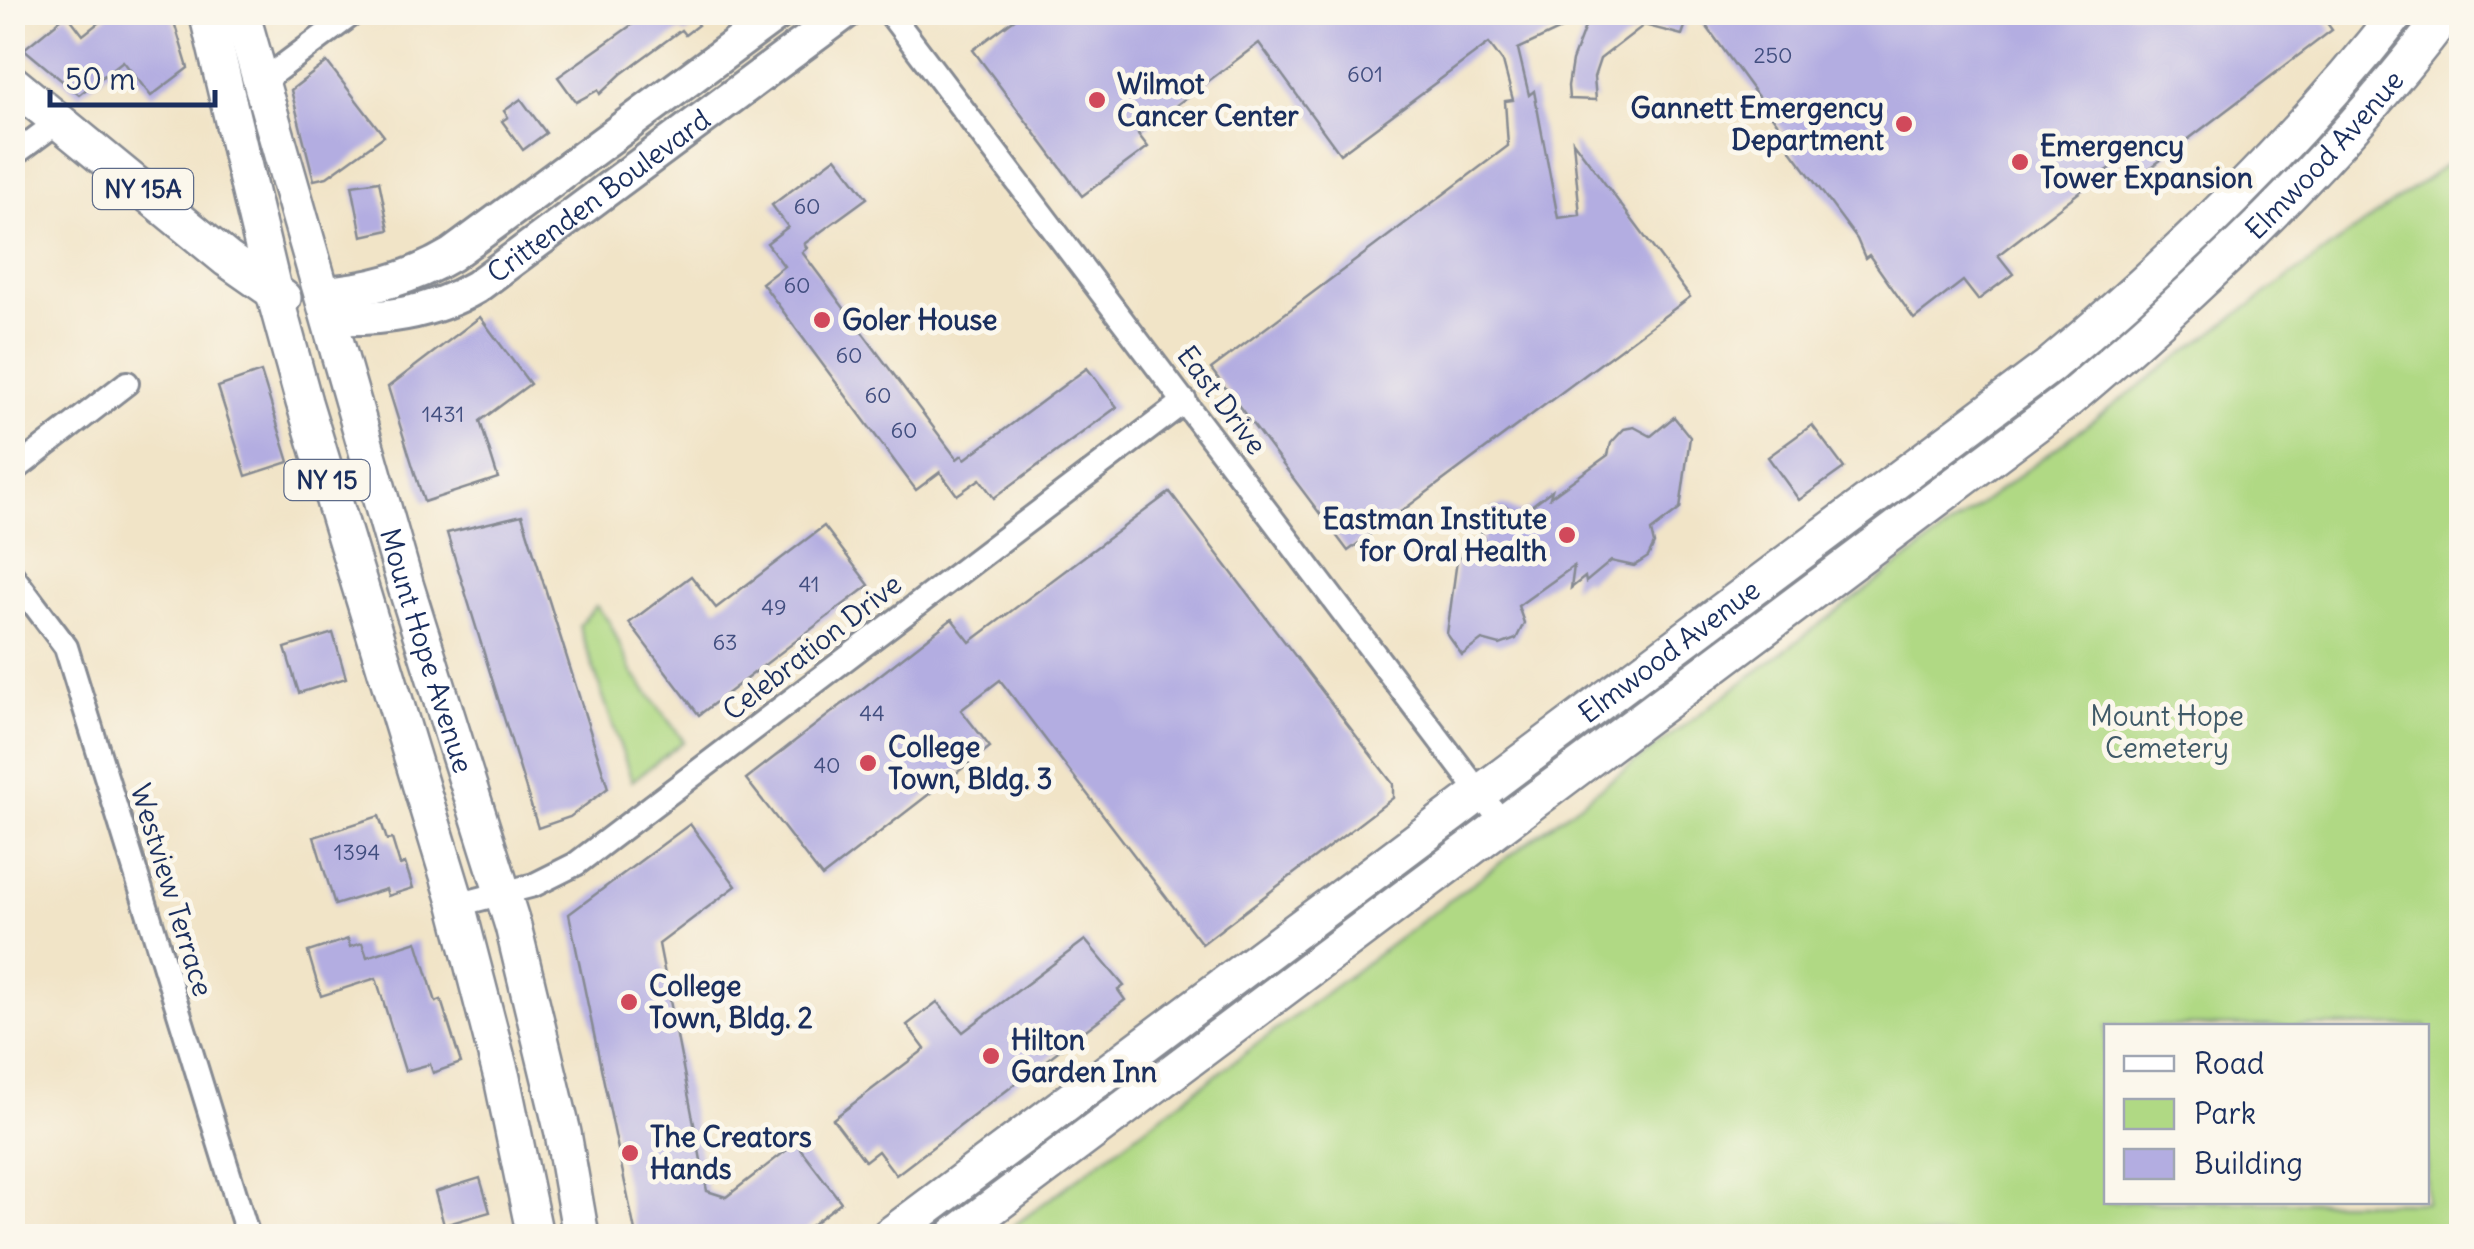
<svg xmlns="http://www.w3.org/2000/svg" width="2474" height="1249" viewBox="0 0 2474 1249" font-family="Delius,sans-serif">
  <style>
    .green { fill: #b0d984; stroke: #668471; stroke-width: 2.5; fill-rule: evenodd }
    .building { fill: #b3ade1 }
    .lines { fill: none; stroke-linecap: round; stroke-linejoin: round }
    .street-casing { stroke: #868a92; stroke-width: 28 }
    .secondary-casing { stroke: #868a92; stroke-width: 38 }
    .primary-casing { stroke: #868a92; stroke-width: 40 }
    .street { stroke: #fff; stroke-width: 22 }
    .secondary { stroke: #fff; stroke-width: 32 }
    .primary { stroke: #fff; stroke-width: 35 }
    .poi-dot { fill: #d1495b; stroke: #fbf7ec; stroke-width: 4 }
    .labels { text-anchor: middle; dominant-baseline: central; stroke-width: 10; stroke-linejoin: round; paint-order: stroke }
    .number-label { font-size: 22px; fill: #414e7f }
    .shield { fill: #fbf7ec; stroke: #5e6b89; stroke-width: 2.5 }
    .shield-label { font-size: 25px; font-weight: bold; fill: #1b2f5e }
    .poi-label { font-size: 28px; font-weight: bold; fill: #1b2f5e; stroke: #fbf7ec; text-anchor: start }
    .street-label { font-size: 28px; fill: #1b2f5e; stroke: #fbf7ec }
    .park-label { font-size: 28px; fill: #405a68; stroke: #fbf7ec }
  </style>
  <rect width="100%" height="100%" fill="#fbf7ec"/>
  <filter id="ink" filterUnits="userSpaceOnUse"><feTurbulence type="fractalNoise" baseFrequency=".01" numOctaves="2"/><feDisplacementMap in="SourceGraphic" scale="20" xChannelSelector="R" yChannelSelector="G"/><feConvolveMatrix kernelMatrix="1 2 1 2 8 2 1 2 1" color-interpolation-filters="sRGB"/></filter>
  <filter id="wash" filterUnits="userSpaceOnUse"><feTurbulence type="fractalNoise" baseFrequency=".0048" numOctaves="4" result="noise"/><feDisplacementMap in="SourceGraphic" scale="40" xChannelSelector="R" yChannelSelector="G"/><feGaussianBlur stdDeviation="2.25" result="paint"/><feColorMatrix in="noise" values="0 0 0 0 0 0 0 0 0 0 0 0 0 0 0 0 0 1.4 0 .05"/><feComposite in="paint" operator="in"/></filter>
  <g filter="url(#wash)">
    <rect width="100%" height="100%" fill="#f1e4c7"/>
    <g class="green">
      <path d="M 2461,154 L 2461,1236 L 1000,1236 L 2174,360 ZM 2106,1026 L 2426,1026 L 2426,1202 L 2106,1202 Z"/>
      <polygon points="596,606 610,623 632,672 684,741 632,781 579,626"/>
    </g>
    <g id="blocks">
      <g class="building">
        <polygon points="112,12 171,12 188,68 151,96 123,61 79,95 24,49 67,14 83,35"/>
        <polygon points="650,12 704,12 694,20 698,25 685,35 681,30 621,74 600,94 598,90 576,102 558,77"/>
        <polygon points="1024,12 1690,12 1682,35 1644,25 1600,59 1594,77 1596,100 1569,99 1568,86 1572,61 1589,16 1518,49 1529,95 1534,91 1558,218 1580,215 1573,141 1690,297 1348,551 1211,369 1508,146 1505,101 1513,100 1503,62 1489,43 1340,154 1259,43 1138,134 1148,147 1082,196 973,50"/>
        <polygon points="1696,12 2319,12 2332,30 2145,172 2130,153 1998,255 2013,274 1978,300 1963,281 1914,319 1869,255 1865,258 1857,239 1790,149 1794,146"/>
        <polygon points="327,62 384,136 327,177 314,180 291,90"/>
        <polygon points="521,99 546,133 523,150 502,121 508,117 504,111"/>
        <polygon points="836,157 867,198 804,244 807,248 802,252 957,459 962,455 965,459 1087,368 1117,407 994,498 980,479 957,495 940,472 916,490 762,283 784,266 767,243 788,227 772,205"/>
        <polygon points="379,181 389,230 362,236 352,185"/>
        <polygon points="480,317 530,384 480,421 498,478 424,502 388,387"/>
        <polygon points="261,372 289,462 246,476 218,387"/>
        <polygon points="1674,417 1690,437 1680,509 1651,531 1654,544 1648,557 1634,566 1611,561 1586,582 1585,577 1571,588 1574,566 1518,606 1524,623 1516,639 1500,645 1482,640 1462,655 1447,634 1457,560 1484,540 1480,529 1485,515 1490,509 1503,505 1522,513 1552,490 1550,497 1608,455 1611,443 1624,429 1634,427 1651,436"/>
        <polygon points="1812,425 1844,468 1799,500 1768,457"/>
        <polygon points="1170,492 1393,784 1393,798 1202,944 1000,680 961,710 990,747 822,877 746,779 952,619 970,642"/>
        <polygon points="522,515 608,788 570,817 538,828 447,533"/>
        <polygon points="824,526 869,585 699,715 629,623 691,576 716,608"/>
        <polygon points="333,633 346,678 299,693 285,648"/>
        <polygon points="379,816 387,840 392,839 400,865 405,863 413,888 388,896 386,889 335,905 314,837"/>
        <polygon points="690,824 736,886 659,944 707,1191 726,1197 796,1143 841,1202 798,1236 636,1236 569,914"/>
        <polygon points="348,939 350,947 362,943 367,957 417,941 436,1002 441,1000 461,1063 433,1073 430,1064 405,1071 376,978 321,996 308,952"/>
        <polygon points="1085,940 1124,986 1118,990 1125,1000 896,1175 878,1151 865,1161 833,1119 925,1049 907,1025 937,1002 963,1032"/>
        <polygon points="480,1178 490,1212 444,1225 435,1192"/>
      </g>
    </g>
  </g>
  <g filter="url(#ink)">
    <use href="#blocks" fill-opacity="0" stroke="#868a92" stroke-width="2.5"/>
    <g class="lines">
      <g class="street-casing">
        <g id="street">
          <polyline points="889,12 1504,825"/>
          <polyline points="260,83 355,12"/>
          <polyline points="12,156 59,121"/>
          <polyline points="12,472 127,383"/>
          <polyline points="12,575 66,647 248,1236"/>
          <polyline points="457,905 534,885 576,864 1185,401"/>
        </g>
      </g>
      <g class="secondary-casing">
        <g id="secondary">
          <path d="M 322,293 C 369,290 411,279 451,255 L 780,12"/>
          <path id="s1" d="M 329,318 C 381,320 430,314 476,287 L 846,12"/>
        </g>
      </g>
      <g class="primary-casing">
        <g id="primary">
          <polyline points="207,12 274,293 304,402 457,905 502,1078 535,1236"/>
          <path id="s2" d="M 241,12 L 406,587 L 513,926 L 563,1133 L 581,1236"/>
          <polyline points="12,83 227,259 283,298"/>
          <path id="s3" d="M 889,1236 L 2048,367 C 2176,260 2295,144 2398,12"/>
          <path id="s4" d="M 954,1236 L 2068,400 C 2206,283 2337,157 2447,12"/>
        </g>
      </g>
      <use href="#street" class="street"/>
      <use href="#secondary" class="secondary"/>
      <use href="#primary" class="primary"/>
    </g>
  </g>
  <g class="poi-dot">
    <circle cx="1097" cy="100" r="10"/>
    <circle cx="1904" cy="124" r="10"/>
    <circle cx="2020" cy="162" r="10"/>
    <circle cx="822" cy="320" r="10"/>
    <circle cx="1567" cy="535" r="10"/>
    <circle cx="868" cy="763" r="10"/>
    <circle cx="629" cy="1002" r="10"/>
    <circle cx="991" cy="1056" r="10"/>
    <circle cx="630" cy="1153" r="10"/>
  </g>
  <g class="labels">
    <g class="number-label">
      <text x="1773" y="55">250</text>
      <text x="1365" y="74">601</text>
      <text x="807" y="206">60</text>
      <text x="797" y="285">60</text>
      <text x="849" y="355">60</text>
      <text x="878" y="395">60</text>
      <text x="443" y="414">1431</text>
      <text x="904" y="430">60</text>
      <text x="809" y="584">41</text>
      <text x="774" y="607">49</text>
      <text x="725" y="642">63</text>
      <text x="872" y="713">44</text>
      <text x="827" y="765">40</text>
      <text x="357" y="852">1394</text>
    </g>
    <g class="shield">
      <rect x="93" y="169" width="100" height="40" rx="8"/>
      <rect x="284.5" y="460" width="85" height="40" rx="8"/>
    </g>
    <g class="shield-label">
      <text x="143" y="189">NY 15A</text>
      <text x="327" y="480">NY 15</text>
    </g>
    <g class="poi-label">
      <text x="1117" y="84">Wilmot<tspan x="1117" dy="32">Cancer Center</tspan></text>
      <text x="1884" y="108" text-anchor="end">Gannett Emergency<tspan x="1884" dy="32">Department</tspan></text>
      <text x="2040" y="146">Emergency<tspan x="2040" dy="32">Tower Expansion</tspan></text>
      <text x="842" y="320">Goler House</text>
      <text x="1547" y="519" text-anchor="end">Eastman Institute<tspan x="1547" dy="32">for Oral Health</tspan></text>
      <text x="888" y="747">College<tspan x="888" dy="32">Town, Bldg. 3</tspan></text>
      <text x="649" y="986">College<tspan x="649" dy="32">Town, Bldg. 2</tspan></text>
      <text x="1011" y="1040">Hilton<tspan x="1011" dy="32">Garden Inn</tspan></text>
      <text x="650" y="1137">The Creators<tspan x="650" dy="32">Hands</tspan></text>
    </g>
    <g class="street-label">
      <text stroke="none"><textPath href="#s4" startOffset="1748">Elmwood Avenue</textPath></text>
      <text stroke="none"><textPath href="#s1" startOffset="305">Crittenden Boulevard</textPath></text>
      <text transform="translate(1222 400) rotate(53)">East Drive</text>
      <text transform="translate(812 647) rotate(-38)">Celebration Drive</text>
      <text stroke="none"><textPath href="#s2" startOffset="665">Mount Hope Avenue</textPath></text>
      <text stroke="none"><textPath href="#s3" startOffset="975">Elmwood Avenue</textPath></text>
      <text transform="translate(172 890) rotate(73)">Westview Terrace</text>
    </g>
    <g class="park-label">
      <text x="2167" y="716">Mount Hope<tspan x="2167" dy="32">Cemetery</tspan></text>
    </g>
  </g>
  <rect width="2474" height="1249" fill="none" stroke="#fbf7ec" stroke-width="50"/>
  <rect x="2104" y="1024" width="325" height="180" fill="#fbf7ec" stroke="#a1a7b3" stroke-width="2.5"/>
  <rect x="2124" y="1056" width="50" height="15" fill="#ffffff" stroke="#a1a7b3" stroke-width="2.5"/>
  <text x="2194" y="1074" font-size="30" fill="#1b2f5e">Road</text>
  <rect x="2124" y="1099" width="50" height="30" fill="#b0d984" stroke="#a1a7b3" stroke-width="2.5"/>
  <text x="2194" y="1124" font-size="30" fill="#1b2f5e">Park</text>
  <rect x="2124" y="1149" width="50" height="30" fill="#b3ade1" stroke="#a1a7b3" stroke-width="2.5"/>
  <text x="2194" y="1174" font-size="30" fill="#1b2f5e">Building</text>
  <path d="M50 90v15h165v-15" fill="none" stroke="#1b2f5e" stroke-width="5"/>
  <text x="65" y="90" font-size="30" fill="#1b2f5e" stroke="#fbf7ec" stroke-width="8" paint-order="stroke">50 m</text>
</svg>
